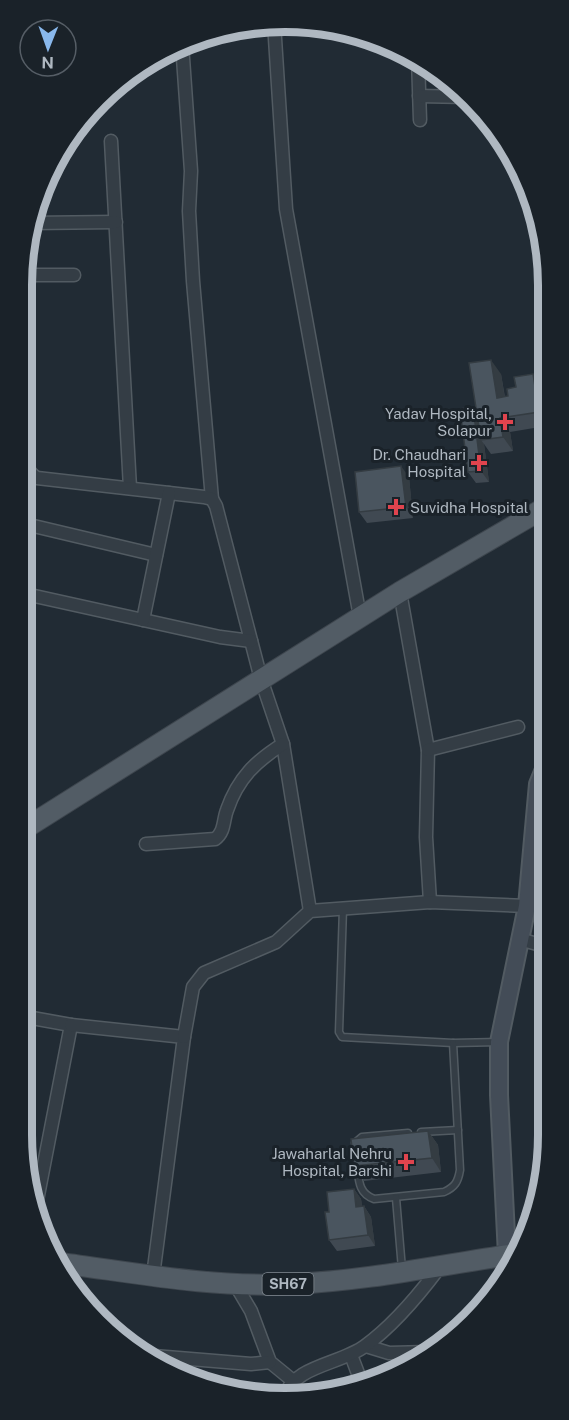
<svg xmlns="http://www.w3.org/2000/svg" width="569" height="1420" viewBox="0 0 569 1420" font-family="'Public Sans',sans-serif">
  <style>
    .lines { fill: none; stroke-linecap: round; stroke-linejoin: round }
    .service-casing { stroke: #525b62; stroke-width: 9 }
    .minor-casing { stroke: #525b62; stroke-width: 15 }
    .secondary-casing { stroke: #525b62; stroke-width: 20 }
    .primary-casing { stroke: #3e464e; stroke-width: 22 }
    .service { stroke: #343d45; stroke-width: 6 }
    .minor { stroke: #343d45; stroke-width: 12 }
    .secondary { stroke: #434c57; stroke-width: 16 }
    .primary { stroke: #525c65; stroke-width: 20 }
    .wall { fill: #404952 }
    .shaded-wall { fill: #343c42 }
    .building { fill: #4a555f; stroke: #343c42; stroke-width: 1.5 }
    .health-dot { fill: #e0444e; stroke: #1a2229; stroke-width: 2 }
    .labels { text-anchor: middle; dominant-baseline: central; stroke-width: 6; stroke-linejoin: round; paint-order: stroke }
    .shield { fill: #1a2229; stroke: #828b93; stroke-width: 1.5 }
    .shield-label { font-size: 14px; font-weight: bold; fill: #afb8c1 }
    .poi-label { font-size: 15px; fill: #afb8c1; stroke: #1a2229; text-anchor: end }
    .rim { fill: none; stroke: #afb8c1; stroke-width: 8 }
  </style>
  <rect width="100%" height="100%" fill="#212b34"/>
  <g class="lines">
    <g class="service-casing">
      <g id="service">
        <polyline points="343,908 339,1032 342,1037 453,1043 499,1042"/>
        <polyline points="421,1132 458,1130"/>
        <polyline points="355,1143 362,1137 408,1133"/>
        <path d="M 357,1165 C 359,1180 358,1193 374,1199 L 444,1192 C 455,1187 458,1182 460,1170 L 453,1043"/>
        <polyline points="396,1198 402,1269"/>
      </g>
    </g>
    <g class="minor-casing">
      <g id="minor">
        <polyline points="274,23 286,209 360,617"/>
        <polyline points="182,44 191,171 189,211 193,281 212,499"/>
        <polyline points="418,59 420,120"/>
        <polyline points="419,96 467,97"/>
        <polyline points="111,141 130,488"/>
        <polyline points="31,223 116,222"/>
        <polyline points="23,275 74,275"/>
        <path d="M 21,446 C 24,458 25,471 37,478 L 204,497 L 212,499 L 216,506 L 261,679 L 283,744 L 310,911"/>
        <polyline points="21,523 156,555"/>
        <polyline points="400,592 428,750 426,837 430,902"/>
        <polyline points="21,593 220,637 251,641"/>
        <polyline points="143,620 169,493"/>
        <polyline points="428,750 518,727"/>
        <path d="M 146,844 L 215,839 C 225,832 223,820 227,810 C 238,778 256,761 283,744"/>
        <polyline points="519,939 548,947"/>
        <polyline points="21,1016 71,1025 34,1216"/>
        <polyline points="71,1025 184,1037 153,1276"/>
        <polyline points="184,1037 193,987 204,973 276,942 310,911 430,902 527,906"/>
        <polyline points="235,1284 251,1311 270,1362 292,1380"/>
        <polyline points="366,1346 389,1353 429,1352"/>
        <polyline points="142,1355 251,1364 270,1362"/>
        <polyline points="351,1355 362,1384"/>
        <path d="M 285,1396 C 293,1366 341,1364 365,1346 C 394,1325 418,1296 439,1268"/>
      </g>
    </g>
    <g class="secondary-casing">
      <polyline id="secondary" points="507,1255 499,1095 499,1042 527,906 538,784 547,762"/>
    </g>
    <g class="primary-casing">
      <g id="primary">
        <polyline points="21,831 400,592 546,507"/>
        <path d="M 60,1263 C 136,1273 213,1288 291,1284 C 367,1281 440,1265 516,1254"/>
      </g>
    </g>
    <use href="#service" class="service"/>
    <use href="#minor" class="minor"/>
    <use href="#secondary" class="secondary"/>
    <use href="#primary" class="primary"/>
  </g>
  <g class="wall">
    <polygon points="501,374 505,397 543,388 546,406 546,426 510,432 513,451 491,454 484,444 489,482 476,483 468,472 477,413"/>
    <polygon points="409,477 413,518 367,523 359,512"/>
    <polygon points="428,1131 438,1145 441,1172 364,1181 354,1166"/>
    <polygon points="354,1189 361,1199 362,1206 364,1206 371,1217 375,1246 337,1251 329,1240 329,1212"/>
  </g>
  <g class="shaded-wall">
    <polygon points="491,360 501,374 507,412 497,398"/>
    <polygon points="533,374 543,388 546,406 546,422 539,412"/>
    <polygon points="473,407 481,418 481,440 484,444 489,482 481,471"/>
    <polygon points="500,418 510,432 513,451 503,437"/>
    <polygon points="401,466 409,477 413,518 406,507"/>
    <polygon points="428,1131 438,1145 441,1172 432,1158"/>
    <polygon points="354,1189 361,1199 364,1218 356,1207"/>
    <polygon points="364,1206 371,1217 375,1246 368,1235"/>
  </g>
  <g class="building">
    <polygon points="491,360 497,398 508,396 507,389 516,387 514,377 533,374 539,412 500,418 503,437 481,440 469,363"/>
    <polygon points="473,407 481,471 468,472 460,409"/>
    <polygon points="401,466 406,507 359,512 355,472"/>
    <polygon points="428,1131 432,1158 354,1166 351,1139"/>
    <polygon points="354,1189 356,1207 364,1206 368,1235 329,1240 325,1212 329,1212 327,1192"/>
  </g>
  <g class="health-dot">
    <path d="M502 413h6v6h6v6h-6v6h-6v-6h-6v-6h6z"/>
    <path d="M476 454h6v6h6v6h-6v6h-6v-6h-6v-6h6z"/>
    <path d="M393 498h6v6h6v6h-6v6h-6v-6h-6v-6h6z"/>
    <path d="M403 1153h6v6h6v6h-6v6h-6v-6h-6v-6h6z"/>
  </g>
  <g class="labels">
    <rect class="shield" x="262.5" y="1273" width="51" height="22" rx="4.5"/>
    <g class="shield-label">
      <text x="288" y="1284">SH67</text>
    </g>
    <g class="poi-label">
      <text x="492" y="413">Yadav Hospital,<tspan x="492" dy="17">Solapur</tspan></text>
      <text x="466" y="454">Dr. Chaudhari<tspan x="466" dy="17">Hospital</tspan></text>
      <text x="410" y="507" text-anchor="start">Suvidha Hospital</text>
      <text x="392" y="1153">Jawaharlal Nehru<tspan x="392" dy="17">Hospital, Barshi</tspan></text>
    </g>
  </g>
  <path d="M0 0H569V1420H0ZM285 32H285A253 253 0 0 1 538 285V1135A253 253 0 0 1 285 1388H285A253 253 0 0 1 32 1135V285A253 253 0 0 1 285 32Z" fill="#1a2229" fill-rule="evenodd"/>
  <path class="rim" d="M285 32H285A253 253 0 0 1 538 285V1135A253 253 0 0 1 285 1388H285A253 253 0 0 1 32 1135V285A253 253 0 0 1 285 32Z"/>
  <g transform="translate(48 48) rotate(181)"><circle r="28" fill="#1a2229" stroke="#565e66" stroke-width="1.5"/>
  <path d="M0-4.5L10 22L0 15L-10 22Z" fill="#89b8ec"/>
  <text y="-9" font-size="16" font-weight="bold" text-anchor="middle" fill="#afb8c1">N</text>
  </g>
</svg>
